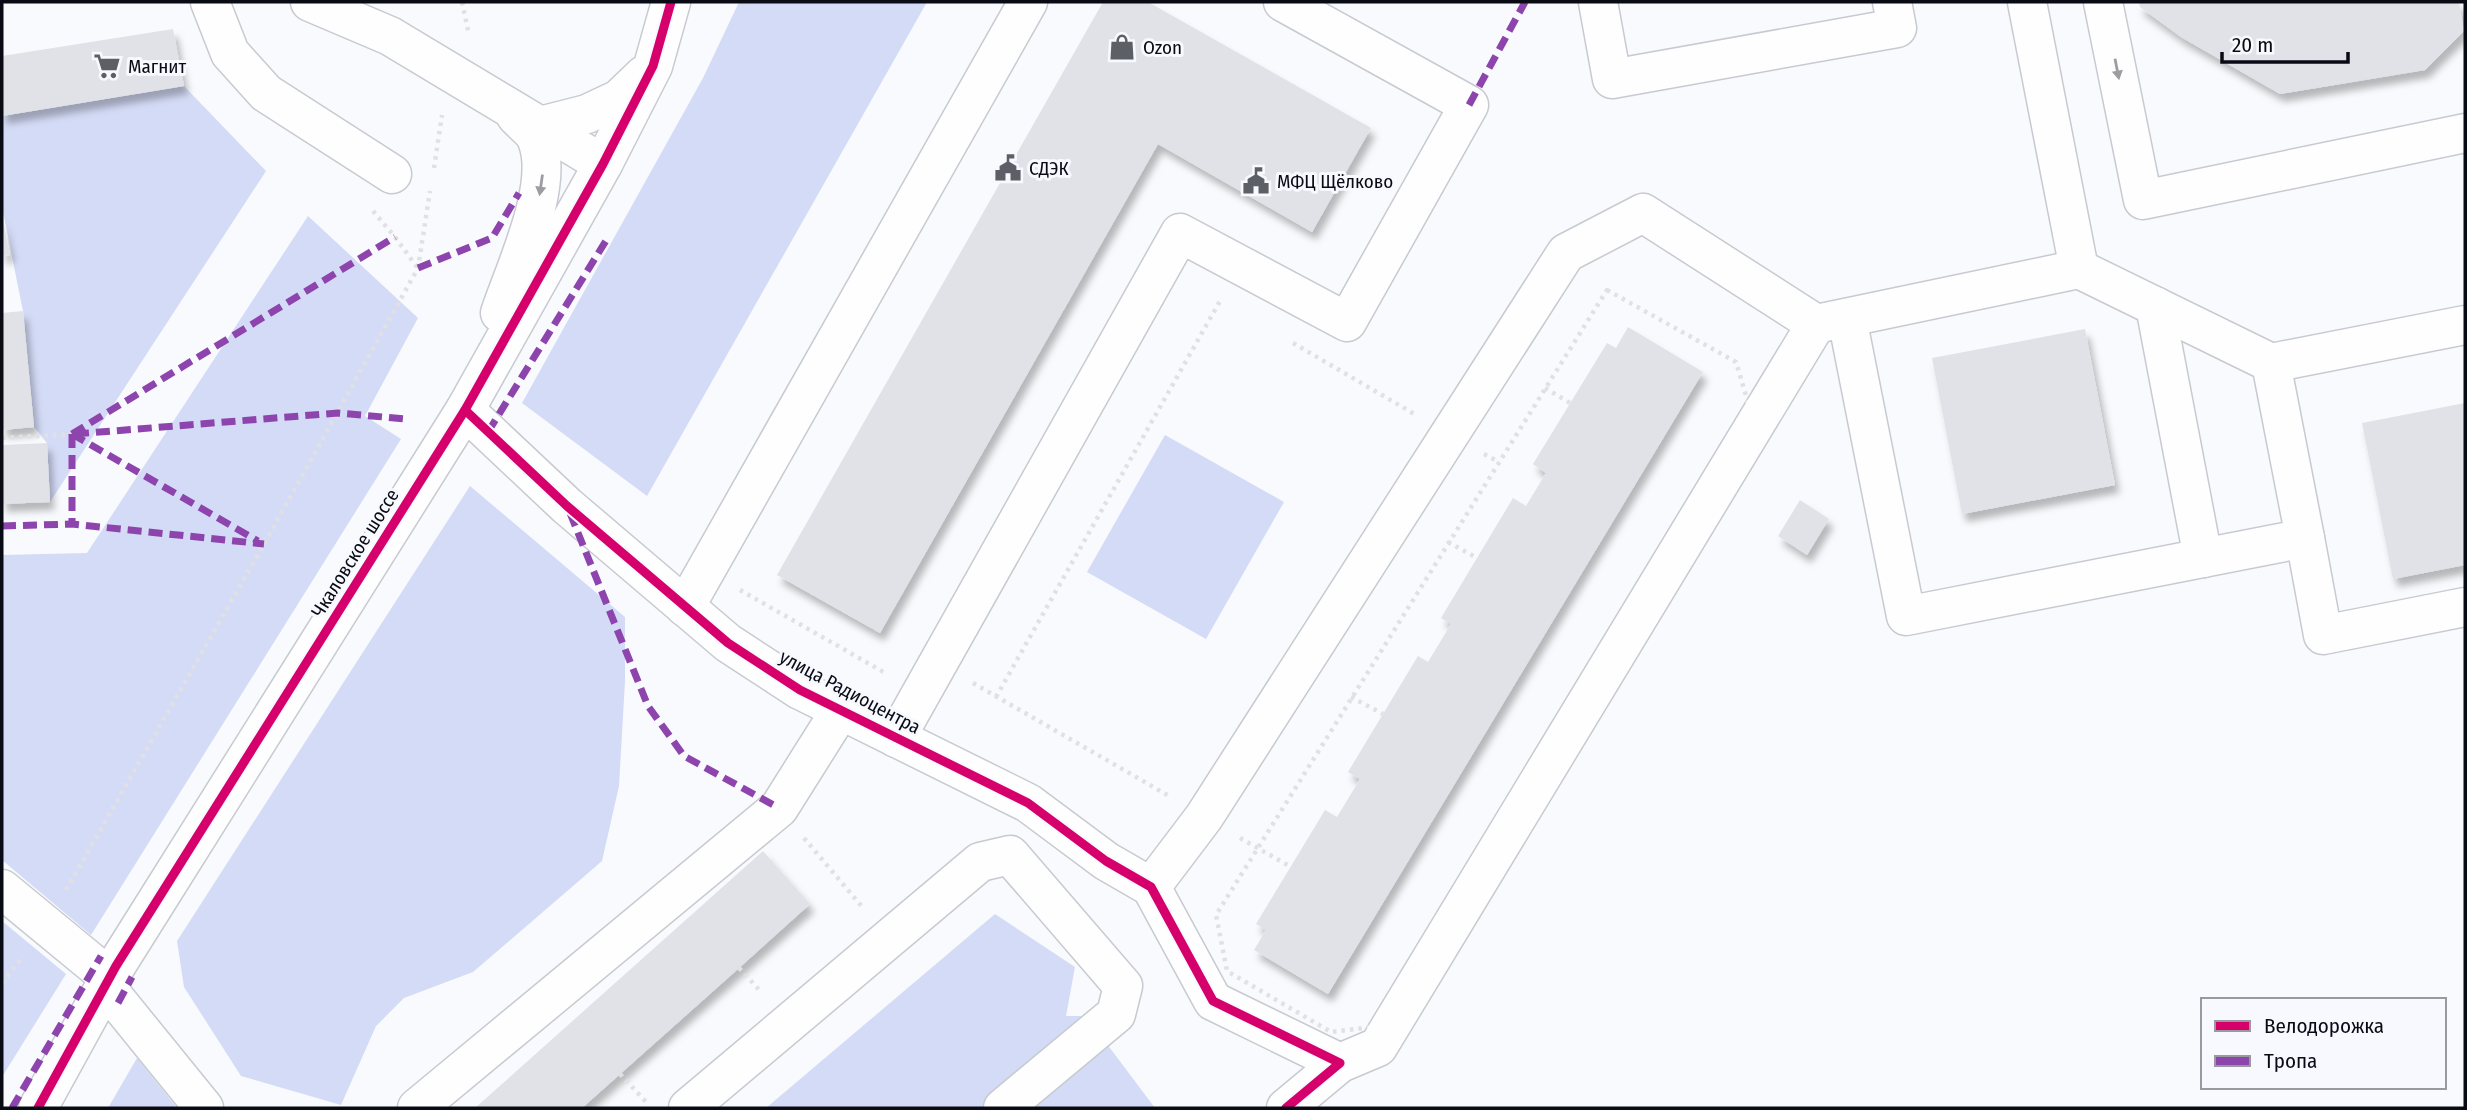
<svg xmlns="http://www.w3.org/2000/svg" width="2467" height="1110" viewBox="0 0 2467 1110" font-family="'Fira Sans Condensed',sans-serif">
  <style>
    .green { fill: #d4dbf6 }
    .building { fill: #e0e2e8; filter: url(#shadow) }
    .lines { fill: none; stroke-linecap: round; stroke-linejoin: round }
    .minor-casing { stroke: #c7cad0; stroke-width: 41 }
    .path { stroke: #e1e1e3; stroke-width: 4.5; stroke-dasharray: 3.5 5; stroke-linecap: butt }
    .minor { stroke: #fefeff; stroke-width: 38 }
    .quiet { stroke: #8e44ad; stroke-width: 7; stroke-dasharray: 14 7; stroke-linecap: butt }
    .cycleway-casing { stroke: #f7f9fe; stroke-width: 13 }
    .cycleway { stroke: #d6006c; stroke-width: 9 }
    .oneway { fill: #9c9da1 }
    .labels { text-anchor: middle; dominant-baseline: central; stroke-width: 6; stroke-linejoin: round; paint-order: stroke }
    .poi-label { font-size: 19px; fill: #090b14; stroke: #f7f9fe; text-anchor: start }
    .street-label { font-size: 19px; fill: #090b14; stroke: #f7f9fe }
  </style>
  <defs>
    <filter id="shadow"><feDropShadow dx="4.5" dy="8" stdDeviation="3.5" flood-color="#0004"/></filter>
  </defs>
  <rect width="100%" height="100%" fill="#f8fafd"/>
  <g class="green">
    <polygon points="739,2 927,2 647,496 522,403 703,78"/>
    <polygon points="184,86 266,171 50,502 47,443 34,427 23,311 2,207 2,116"/>
    <polygon points="308,216 418,318 365,416 401,439 91,935 2,860 2,555 87,553"/>
    <polygon points="1165,435 1284,502 1206,639 1087,572"/>
    <polygon points="470,486 625,617 625,681 619,786 602,861 473,972 404,998 376,1026 341,1105 241,1076 184,987 177,941"/>
    <polygon points="995,914 1075,967 1066,1016 1086,1016 1155,1108 766,1108"/>
    <polygon points="2,921 66,974 2,1077"/>
    <polygon points="137,1058 177,1108 108,1108"/>
  </g>
  <g class="building">
    <polygon points="1103,2 1148,2 1371,128 1312,232 1158,144 880,633 777,575"/>
    <polygon points="2139,2 2459,2 2464,31 2425,70 2280,94 2181,37 2140,7"/>
    <polygon points="173,29 184,86 2,116 2,56"/>
    <polygon points="2,215 10,255 2,256"/>
    <polygon points="23,311 34,427 2,430 2,313"/>
    <polygon points="1628,327 1703,372 1328,994 1254,950 1266,930 1256,924 1325,810 1337,817 1360,779 1348,772 1418,656 1428,662 1451,624 1441,618 1513,498 1526,506 1546,473 1533,464 1607,343 1616,348"/>
    <polygon points="2085,329 2115,485 1962,514 1932,358"/>
    <polygon points="2465,403 2465,565 2393,579 2362,423"/>
    <polygon points="47,443 50,502 2,504 2,445"/>
    <polygon points="1800,500 1829,519 1807,555 1778,536"/>
    <polygon points="763,851 810,904 739,968 582,1108 475,1108"/>
  </g>
  <g class="lines">
    <g class="minor-casing">
      <g id="minor">
        <polyline points="210,2 230,53 266,93 392,174"/>
        <polyline points="310,2 390,36 603,164"/>
        <polyline points="1598,2 1612,79 1897,28 1892,2"/>
        <polyline points="2027,2 2079,269"/>
        <polyline points="2103,2 2143,200 2465,133"/>
        <polyline points="540,126 587,114 619,99 644,75"/>
        <polyline points="2155,306 2203,558"/>
        <path d="M 500,313 C 515,268 555,186 537,140 C 534,131 522,123 516,116"/>
        <polyline points="1816,324 2079,269 2271,363 2305,538 1906,616 1847,318"/>
        <polyline points="2271,363 2465,325"/>
        <polyline points="465,410 567,506 728,643 800,690 1028,803 1106,861 1151,887 1213,1001 1340,1063"/>
        <polyline points="2305,538 2323,635 2465,607"/>
        <polyline points="685,607 1028,2"/>
        <polyline points="896,738 1180,233 1347,322 1469,105 1283,2"/>
        <polyline points="1151,887 1204,817 1566,253 1643,213 1816,324 1378,1047 1340,1063 1286,1108"/>
        <polyline points="2,889 110,978"/>
        <polyline points="105,986 204,1108"/>
        <polyline points="38,1108 116,966 465,410 603,164 653,66 671,2"/>
        <polyline points="417,1108 779,808 840,711"/>
        <polyline points="688,1108 980,862 1010,855 1123,986 1116,1014 1003,1108"/>
      </g>
    </g>
    <g class="path">
      <polyline points="462,2 469,35"/>
      <polyline points="434,168 442,115"/>
      <polyline points="373,211 395,237 417,267"/>
      <polygon points="1607,290 1736,362 1753,419 1372,1027 1331,1032 1227,971 1216,915"/>
      <polyline points="1293,343 1416,415"/>
      <polyline points="1545,388 1570,403"/>
      <polyline points="2,438 72,434"/>
      <polyline points="1484,454 1499,462"/>
      <polyline points="1448,542 1477,558"/>
      <polyline points="740,590 887,674"/>
      <polyline points="973,683 1169,796"/>
      <polyline points="996,697 1220,301"/>
      <polyline points="1351,697 1383,714"/>
      <polyline points="804,838 864,909"/>
      <polyline points="1240,838 1291,867"/>
      <polyline points="66,890 264,544 418,268 430,191"/>
      <polyline points="739,968 762,993"/>
      <polyline points="2,983 23,956"/>
      <polyline points="620,1074 648,1104"/>
    </g>
    <use href="#minor" class="minor"/>
    <g class="quiet">
      <polyline points="1469,105 1525,2"/>
      <polyline points="418,268 492,238 519,193"/>
      <polyline points="488,432 607,239"/>
      <polyline points="72,434 395,237"/>
      <polyline points="72,434 258,541"/>
      <polyline points="72,434 72,524"/>
      <polyline points="75,434 338,413 406,419"/>
      <polyline points="570,513 648,706 684,756 779,808"/>
      <polyline points="2,526 72,524 264,544"/>
      <polyline points="118,1003 132,977"/>
      <polyline points="12,1108 101,956"/>
    </g>
    <g class="cycleway-casing">
      <g id="cycleway">
        <polyline points="465,410 567,506 728,643 800,690 1028,803 1106,861 1151,887 1213,1001 1340,1063 1286,1108"/>
        <polyline points="38,1108 116,966 465,410 603,164 653,66 671,2"/>
      </g>
    </g>
    <use href="#cycleway" class="cycleway"/>
  </g>
  <defs><path id="oneway-solid" d="M-6-.8H1V-3.2L6.5 0L1 3.2V.8H-6Z" transform="scale(1.75)"/></defs>
  <g class="oneway">
    <use href="#oneway-solid" transform="translate(2117 69) rotate(79)"/>
    <use href="#oneway-solid" transform="translate(541 185) rotate(98)"/>
  </g>
  <defs>
    <g id="shop-bare" transform="scale(2.1)"><path d="M-5-2.5h2.3a2.7 3.5 0 0 1 5.4 0H5L5.5 6h-11ZM-1.5-2.5h3a1.5 2.3 0 0 0-3 0Z" fill="#5d5f66" stroke="#f7f9fe" stroke-width="2.5" paint-order="stroke"/></g>
    <g id="supermarket-bare" transform="scale(2.1)"><path d="M-6-5.5h2.5l.6 2H6L4.5 2H-2.5L-4.4-4H-6ZM-1.5 3.2a1.3 1.3 0 1 0 .1 0ZM3 3.2a1.3 1.3 0 1 0 .1 0Z" fill="#5d5f66" stroke="#f7f9fe" stroke-width="2.5" paint-order="stroke"/></g>
    <g id="civic-bare" transform="scale(2.1)"><path d="M-.6-6.5H3V-4.5H.6V-3L4-1V1h2V6H-6V1h2V-1L-.6-3ZM-1.2 2.5V6h2.4V2.5Z" fill="#5d5f66" stroke="#f7f9fe" stroke-width="2.5" paint-order="stroke"/></g>
  </defs>
  <g fill-rule="evenodd">
    <use href="#shop-bare" x="1122" y="47"/>
    <use href="#supermarket-bare" x="107" y="66"/>
    <use href="#civic-bare" x="1008" y="168"/>
    <use href="#civic-bare" x="1256" y="181"/>
  </g>
  <g class="labels">
    <g class="poi-label">
      <text x="1143" y="47">Ozon</text>
      <text x="128" y="66">Магнит</text>
      <text x="1029" y="168">СДЭК</text>
      <text x="1277" y="181">МФЦ Щёлково</text>
    </g>
    <g class="street-label">
      <text transform="translate(355 553) rotate(-58)">Чкаловское шоссе</text>
      <text transform="translate(850 692) rotate(28)">улица Радиоцентра</text>
    </g>
  </g>
  <rect width="2467" height="1110" fill="none" stroke="#090b14" stroke-width="7"/>
  <rect x="2201" y="998" width="245" height="91" fill="#f7f9fe" stroke="#989aa0" stroke-width="2"/>
  <rect x="2215" y="1021" width="35" height="10" fill="#d6006c" stroke="#989aa0" stroke-width="2"/>
  <text x="2264" y="1033" font-size="21" fill="#090b14">Велодорожка</text>
  <rect x="2215" y="1056" width="35" height="10" fill="#8e44ad" stroke="#989aa0" stroke-width="2"/>
  <text x="2264" y="1068" font-size="21" fill="#090b14">Тропа</text>
  <path d="M2222 52v10h126v-10" fill="none" stroke="#090b14" stroke-width="3.5"/>
  <text x="2232" y="52" font-size="21" fill="#090b14" stroke="#f7f9fe" stroke-width="5" paint-order="stroke">20 m</text>
</svg>
